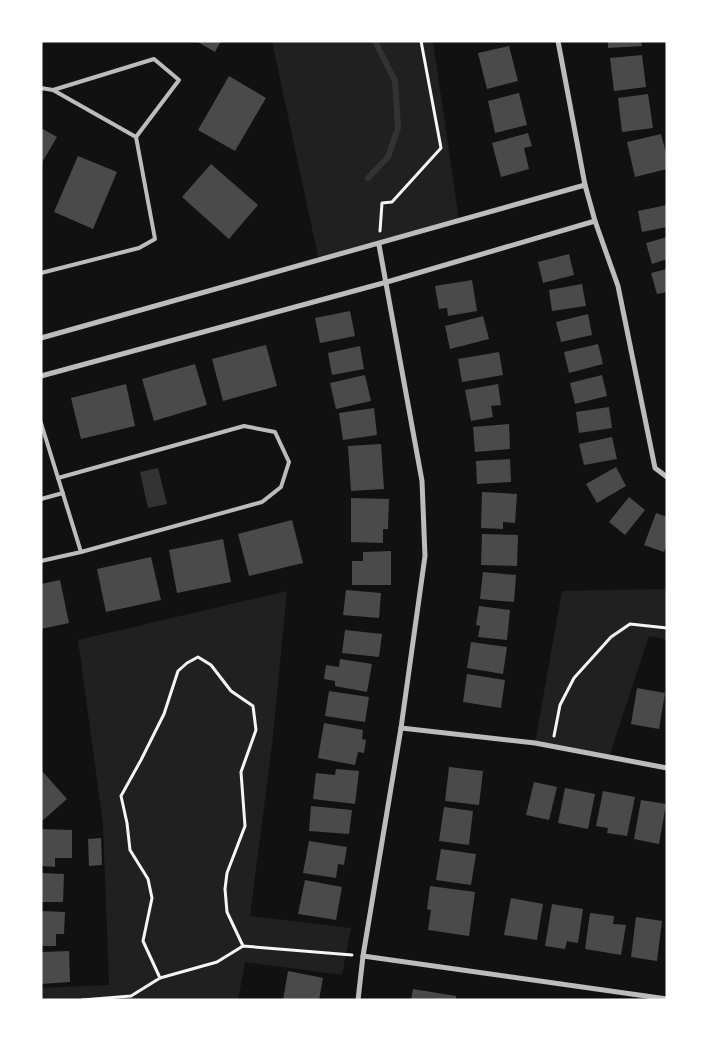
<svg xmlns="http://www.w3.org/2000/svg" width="708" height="1041" viewBox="0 0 708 1041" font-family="'Nunito Sans',sans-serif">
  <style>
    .green { fill: #202020 }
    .water { fill: #333 }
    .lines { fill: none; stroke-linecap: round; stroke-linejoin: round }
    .stream { stroke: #333; stroke-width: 6 }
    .building { fill: #4a4a4a }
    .path { stroke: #f5f5f5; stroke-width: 3 }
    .service { stroke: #bcbcbc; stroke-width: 4 }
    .minor { stroke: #bcbcbc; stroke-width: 5 }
  </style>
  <rect width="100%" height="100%" fill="#111"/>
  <g class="green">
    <polygon points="272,41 433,41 459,221 319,261"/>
    <polygon points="667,589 667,640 649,636 609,757 535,743 562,591"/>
    <polygon points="287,591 272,745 250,916 351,928 342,975 245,962 238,1000 41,1000 41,988 109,985 103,824 78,640"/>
  </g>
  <polygon class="water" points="158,468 167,504 148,508 140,472"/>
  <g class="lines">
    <polyline class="stream" points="368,178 388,157 398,128 395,81 375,41"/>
  </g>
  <g class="building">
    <polygon points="196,41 221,41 215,52"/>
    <polygon points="608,41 641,41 642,46 608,48"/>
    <polygon points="509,46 518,81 487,89 478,53"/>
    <polygon points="642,55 646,87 614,91 610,58"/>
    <polygon points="229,76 266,98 235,151 198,130"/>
    <polygon points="519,93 527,125 495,133 488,101"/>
    <polygon points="648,94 653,128 622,132 618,98"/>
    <polygon points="41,128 57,137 41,164"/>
    <polygon points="528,133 532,146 524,148 529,169 501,177 492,143"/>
    <polygon points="661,134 667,157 667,169 635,177 627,142"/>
    <polygon points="78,156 117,172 93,229 54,212"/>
    <polygon points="211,164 258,205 229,239 182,197"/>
    <polygon points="667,205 667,227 642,232 638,211"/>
    <polygon points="667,237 667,259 652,264 646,243"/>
    <polygon points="569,254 574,275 543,283 538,262"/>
    <polygon points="667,269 667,292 657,294 651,273"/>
    <polygon points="472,280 477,311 448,316 447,308 439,309 435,286"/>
    <polygon points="582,284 586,306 552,311 549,290"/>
    <polygon points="350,311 355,336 320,343 315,318"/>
    <polygon points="588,314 592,335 561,342 556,322"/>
    <polygon points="483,316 489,339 450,349 445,326"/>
    <polygon points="598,344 603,364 569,373 564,352"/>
    <polygon points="266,345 277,386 223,401 212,359"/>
    <polygon points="360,346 364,369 332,375 328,353"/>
    <polygon points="499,352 503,375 462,382 458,359"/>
    <polygon points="195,364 207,405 154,421 142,379"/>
    <polygon points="365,375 371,401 336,409 330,383"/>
    <polygon points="602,375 607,396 575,404 570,383"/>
    <polygon points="126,384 135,426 81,439 71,398"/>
    <polygon points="498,384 501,405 491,406 493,417 471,421 465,390"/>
    <polygon points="609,407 612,428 579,433 576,412"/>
    <polygon points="374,408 377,435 343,440 339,413"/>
    <polygon points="509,424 510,449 475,452 473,427"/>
    <polygon points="612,437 617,459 584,465 579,444"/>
    <polygon points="381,444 384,489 351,491 348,446"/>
    <polygon points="510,459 511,482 477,484 476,461"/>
    <polygon points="616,467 626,486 597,503 586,484"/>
    <polygon points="482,492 517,494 515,523 503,522 503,529 481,528"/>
    <polygon points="629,497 645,510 625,535 609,522"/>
    <polygon points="351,498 389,499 388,529 383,529 383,543 351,542"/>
    <polygon points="656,513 667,517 667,544 664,552 644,545"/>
    <polygon points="292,520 303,563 249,576 238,534"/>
    <polygon points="482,534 518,535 517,566 481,565"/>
    <polygon points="223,539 231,582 177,593 169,550"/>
    <polygon points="391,551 391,585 352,585 352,561 363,561 363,552"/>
    <polygon points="151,557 161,600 106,612 97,569"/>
    <polygon points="483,572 516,575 514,602 480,599"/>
    <polygon points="60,580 69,623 41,629 41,584"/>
    <polygon points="346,590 381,593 379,618 343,615"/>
    <polygon points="479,606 510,610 507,640 478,637 480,626 476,625"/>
    <polygon points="345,630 382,634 379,657 342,653"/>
    <polygon points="471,642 507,647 503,674 467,668"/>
    <polygon points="340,659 372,664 367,692 335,686 335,681 324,679 326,665 339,667"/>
    <polygon points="467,674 505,680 501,708 463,702"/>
    <polygon points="637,688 665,693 659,729 631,724"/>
    <polygon points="329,691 369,697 365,722 325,716"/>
    <polygon points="324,723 363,730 362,739 366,740 364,753 358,752 355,765 318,758"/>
    <polygon points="449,767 483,771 479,805 445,801"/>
    <polygon points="336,769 359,771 355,804 313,799 316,773 335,775"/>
    <polygon points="43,772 67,799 41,822 41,774"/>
    <polygon points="534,782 557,787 549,820 526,815"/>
    <polygon points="565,788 595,794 588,829 558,823"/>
    <polygon points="603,791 635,797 627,836 607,833 608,828 596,826"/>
    <polygon points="641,800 666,804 659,844 634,839"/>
    <polygon points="311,806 352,810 349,834 309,831"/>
    <polygon points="444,807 473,811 469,845 439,841"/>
    <polygon points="41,829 72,830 72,858 55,858 55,867 41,866"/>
    <polygon points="101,838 102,865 89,866 88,839"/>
    <polygon points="309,841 347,847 344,865 338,864 336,878 303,873"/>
    <polygon points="441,849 476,854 471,885 436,880"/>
    <polygon points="41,873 64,874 63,902 41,902"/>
    <polygon points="305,880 342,887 336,920 298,914"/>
    <polygon points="430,886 475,892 469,936 428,930 431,910 427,909"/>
    <polygon points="511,898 543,904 537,940 504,935"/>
    <polygon points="552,904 583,909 578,943 567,941 565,949 545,946"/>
    <polygon points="41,911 65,912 64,934 56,934 56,946 41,946"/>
    <polygon points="590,913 614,916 613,924 626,925 621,955 585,949"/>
    <polygon points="636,917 662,921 657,961 631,957"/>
    <polygon points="69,951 70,982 41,984 41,952"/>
    <polygon points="288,971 323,978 319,1000 283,1000"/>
    <polygon points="413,989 456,996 456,1000 411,1000"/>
  </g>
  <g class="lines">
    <g class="path">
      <polyline points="380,231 382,203 392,202 441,148 421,41"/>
      <polyline points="554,736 560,705 574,678 611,637 630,624 667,628"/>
      <polyline points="160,978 143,941 152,898 148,879 130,850 127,823 121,796 141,760 164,714 178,671 187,663 198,657 211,665 231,691 253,706 256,730 241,772 245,826 227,873 225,889 227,912 243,946"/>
      <polyline points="82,1000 131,996 160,978 217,962 243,946 352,955"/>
    </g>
    <g class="service">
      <polyline points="41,88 53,90 136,137 155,239 139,248 41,273"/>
      <polyline points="53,90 154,59 179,80 136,137"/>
      <polyline points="41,423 81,552"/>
      <polyline points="41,499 63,493"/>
      <polyline points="41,561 81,552 262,502 281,487 289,462 275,432 244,426 58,478"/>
    </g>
    <g class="minor">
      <polyline points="558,41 585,185 595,221 618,286 655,468 667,477"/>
      <polyline points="41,338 585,185"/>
      <polyline points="41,376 387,282 595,221"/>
      <polyline points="401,728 535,743 667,768"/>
      <polyline points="363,956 667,999"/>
      <polyline points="358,1000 363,956 401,728 425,556 422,481 379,245"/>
    </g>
  </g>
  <rect width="708" height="1041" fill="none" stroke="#ffffff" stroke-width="85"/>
</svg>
